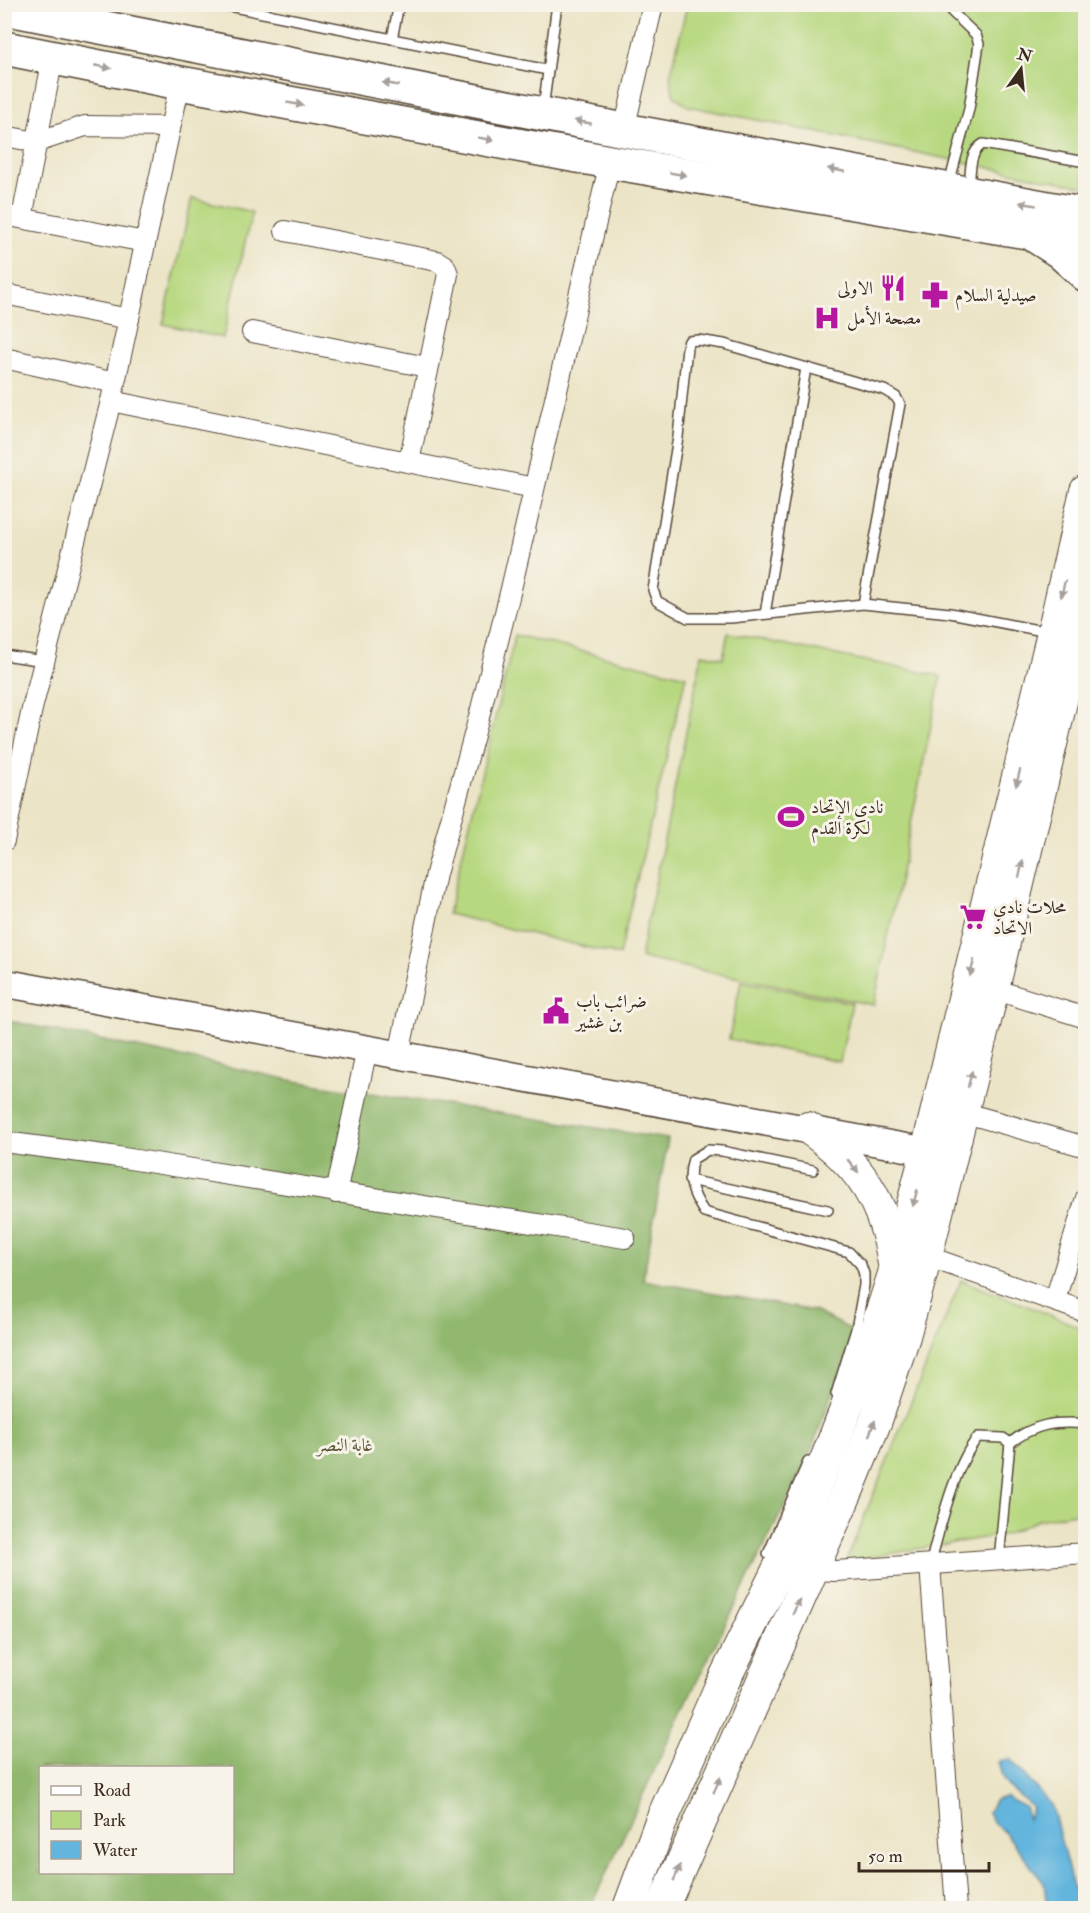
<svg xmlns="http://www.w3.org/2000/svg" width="1090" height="1913" viewBox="0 0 1090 1913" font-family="'IM FELL Double Pica',Amiri,serif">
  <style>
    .green { fill: #b7d880; stroke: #79814f; stroke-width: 1.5 }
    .forest { fill: #91b86e; stroke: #667146; stroke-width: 1.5; fill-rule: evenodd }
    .water { fill: #63b5de; stroke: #4f707e; stroke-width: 1.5 }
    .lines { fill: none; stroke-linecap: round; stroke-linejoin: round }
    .lane-casing { stroke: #554637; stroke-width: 12 }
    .street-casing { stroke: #554637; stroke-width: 22 }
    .secondary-casing { stroke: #554637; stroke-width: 30 }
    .primary-casing { stroke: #554637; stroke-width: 34 }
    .highway-casing { stroke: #554637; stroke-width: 36 }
    .lane { stroke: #fff; stroke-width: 9 }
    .street { stroke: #fff; stroke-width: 20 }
    .secondary { stroke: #fff; stroke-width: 27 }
    .primary { stroke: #fff; stroke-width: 32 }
    .highway { stroke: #fff; stroke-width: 33 }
    .oneway { fill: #a79f9a }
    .labels { text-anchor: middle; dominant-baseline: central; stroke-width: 6; stroke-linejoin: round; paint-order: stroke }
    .poi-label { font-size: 18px; fill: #3b2a1e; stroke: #f7f3e8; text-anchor: start }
    .park-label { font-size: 18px; fill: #5a5636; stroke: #f7f3e8 }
  </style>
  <rect width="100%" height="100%" fill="#f7f3e8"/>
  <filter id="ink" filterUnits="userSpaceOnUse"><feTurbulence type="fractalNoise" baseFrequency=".0167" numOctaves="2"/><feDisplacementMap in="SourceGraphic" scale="12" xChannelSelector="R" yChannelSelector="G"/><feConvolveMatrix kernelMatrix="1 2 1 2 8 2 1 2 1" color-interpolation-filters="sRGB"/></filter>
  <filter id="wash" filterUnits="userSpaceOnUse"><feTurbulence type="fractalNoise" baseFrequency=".008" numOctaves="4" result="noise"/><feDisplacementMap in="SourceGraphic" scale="24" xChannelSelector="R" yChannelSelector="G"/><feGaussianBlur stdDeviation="1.35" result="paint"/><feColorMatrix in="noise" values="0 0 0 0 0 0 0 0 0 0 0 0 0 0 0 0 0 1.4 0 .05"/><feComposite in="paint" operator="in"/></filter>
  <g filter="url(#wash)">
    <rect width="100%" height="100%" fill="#ebe4c6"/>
    <g class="green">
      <polygon points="687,5 1085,5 1085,187 688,106 674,96 670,77"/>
      <polygon points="192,198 252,212 223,338 163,324"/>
      <polygon points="728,633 941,676 874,1005 640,958 702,654 723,658"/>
      <polygon points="515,635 686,676 619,955 448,914"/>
      <polygon points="741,981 852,1003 840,1062 729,1039"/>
      <polygon points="961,1280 1085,1329 1085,1511 1038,1520 1006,1534 846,1561"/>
    </g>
    <path class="forest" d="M 5,1020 L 300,1082 L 668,1139 L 643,1280 L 814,1311 L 856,1332 L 807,1461 L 681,1713 L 590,1908 L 5,1908 ZM 40,1768 L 232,1768 L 232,1872 L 40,1872 Z"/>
    <path class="water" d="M 1010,1759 L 1052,1806 L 1072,1884 L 1084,1908 L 1047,1908 L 1044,1883 L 1004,1831 C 995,1826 991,1821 988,1812 L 995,1800 L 1006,1797 L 1025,1807 L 1028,1819 L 1032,1808 C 1024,1797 1011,1792 1004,1781 C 1001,1775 1000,1768 998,1762 Z"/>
  </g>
  <g filter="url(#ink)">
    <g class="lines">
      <g class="lane-casing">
        <g id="lane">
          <polyline points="218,4 548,70"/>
          <polyline points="392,39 399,4"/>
          <polyline points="543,109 557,4"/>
          <polyline points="949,184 969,109 979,44 976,35 952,12"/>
          <path d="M 969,189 C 971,173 968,153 983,144 L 1086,162"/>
          <polyline points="863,604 900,404 896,397 884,390 724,344 698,340 689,341 687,347 678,437 653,590 657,601 688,618 731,618 863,604 950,613 1048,632"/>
          <polyline points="765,614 806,368"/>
          <polyline points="4,655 44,661"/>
          <path d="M 813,1170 L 722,1151 L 708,1150 L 693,1159 C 686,1179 693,1195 704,1212 L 849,1252 L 861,1265 L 864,1274 L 864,1285 L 856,1329 L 836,1394"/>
          <polyline points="689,1180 828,1210"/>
          <path d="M 1010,1443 C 1034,1424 1055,1421 1086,1424"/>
          <polyline points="768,1554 808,1462"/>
          <path d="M 930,1565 C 940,1528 954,1466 978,1437 L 1003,1438 L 1010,1443 L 999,1560"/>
        </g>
      </g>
      <g class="street-casing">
        <g id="street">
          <polyline points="624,130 653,4"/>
          <polyline points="4,136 37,142 85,126 170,127"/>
          <polyline points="4,215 145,242"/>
          <polyline points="22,218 53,57"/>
          <polyline points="285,231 437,261 445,266 448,274 409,462"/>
          <polyline points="4,294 129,319"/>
          <polyline points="252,332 427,367"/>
          <polyline points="4,358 115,383"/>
          <polyline points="111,401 534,488"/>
          <polyline points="4,841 32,709 111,401 180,83"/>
          <polyline points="993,989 1086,1018"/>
          <polyline points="399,1055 436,874 479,717 511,589 610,162"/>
          <polyline points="962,1112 1086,1147"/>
          <polyline points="4,1142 111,1156 625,1238"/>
          <polyline points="336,1193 367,1049"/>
          <polyline points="926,1256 1086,1312"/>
          <polyline points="1055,1300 1086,1198"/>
          <polyline points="930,1565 956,1908"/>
          <polyline points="804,1568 812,1570 836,1571 1086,1553"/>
        </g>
      </g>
      <g class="secondary-casing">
        <polyline id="secondary" points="4,983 947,1155"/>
      </g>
      <g class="primary-casing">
        <g id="primary">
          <path d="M 808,1128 C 860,1163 885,1203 894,1264"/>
          <polyline points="629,1908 660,1824 720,1688 783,1560 828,1455 871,1345 895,1271 927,1151 1053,633 1086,491"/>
          <polyline points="662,1908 848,1489 876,1420 904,1336 926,1256 993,989 1086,596"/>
        </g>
      </g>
      <g class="highway-casing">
        <g id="highway">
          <polyline points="4,8 624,130 1086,215"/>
          <polyline points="4,48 180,83 610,162 1086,242"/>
          <polyline points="1037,237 1059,251 1086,275"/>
        </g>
      </g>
      <use href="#lane" class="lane"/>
      <use href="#street" class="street"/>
      <use href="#secondary" class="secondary"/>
      <use href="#primary" class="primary"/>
      <use href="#highway" class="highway"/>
    </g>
    <defs><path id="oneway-solid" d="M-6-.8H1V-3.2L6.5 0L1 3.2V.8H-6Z" transform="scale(1.5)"/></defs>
    <g class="oneway">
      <use href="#oneway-solid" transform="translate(103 67) rotate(11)"/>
      <use href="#oneway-solid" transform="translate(391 84) rotate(-169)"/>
      <use href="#oneway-solid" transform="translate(295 104) rotate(10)"/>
      <use href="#oneway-solid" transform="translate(583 122) rotate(-169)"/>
      <use href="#oneway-solid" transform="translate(486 139) rotate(10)"/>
      <use href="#oneway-solid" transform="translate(836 170) rotate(-169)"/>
      <use href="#oneway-solid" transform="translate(678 174) rotate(9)"/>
      <use href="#oneway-solid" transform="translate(1028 204) rotate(-170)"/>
      <use href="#oneway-solid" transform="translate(1063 589) rotate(103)"/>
      <use href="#oneway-solid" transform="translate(1018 778) rotate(104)"/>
      <use href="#oneway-solid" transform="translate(1021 869) rotate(-77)"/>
      <use href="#oneway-solid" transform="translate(972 968) rotate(104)"/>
      <use href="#oneway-solid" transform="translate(970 1079) rotate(-76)"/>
      <use href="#oneway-solid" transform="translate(853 1166) rotate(50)"/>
      <use href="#oneway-solid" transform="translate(915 1198) rotate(105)"/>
      <use href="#oneway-solid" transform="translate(872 1428) rotate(-69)"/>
      <use href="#oneway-solid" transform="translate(796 1607) rotate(-66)"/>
      <use href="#oneway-solid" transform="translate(717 1785) rotate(-66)"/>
      <use href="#oneway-solid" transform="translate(677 1873) rotate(-67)"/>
    </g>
  </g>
  <defs>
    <g id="restaurant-bare" transform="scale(2.07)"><path d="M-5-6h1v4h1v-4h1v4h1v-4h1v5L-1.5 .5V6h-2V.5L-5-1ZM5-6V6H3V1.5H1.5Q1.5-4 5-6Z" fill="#b5179e" stroke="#f7f3e8" stroke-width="2.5" paint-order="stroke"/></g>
    <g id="pharmacy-bare" transform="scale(2.07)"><path d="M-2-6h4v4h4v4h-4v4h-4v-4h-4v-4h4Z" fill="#b5179e" stroke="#f7f3e8" stroke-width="2.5" paint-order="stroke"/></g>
    <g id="hospital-bare" transform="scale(2.07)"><path d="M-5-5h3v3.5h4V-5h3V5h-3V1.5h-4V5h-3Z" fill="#b5179e" stroke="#f7f3e8" stroke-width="2.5" paint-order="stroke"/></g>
    <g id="stadium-bare" transform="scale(2.07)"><path d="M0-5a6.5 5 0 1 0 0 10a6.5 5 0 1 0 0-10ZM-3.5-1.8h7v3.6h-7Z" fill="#b5179e" stroke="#f7f3e8" stroke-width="2.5" paint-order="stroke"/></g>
    <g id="supermarket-bare" transform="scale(2.07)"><path d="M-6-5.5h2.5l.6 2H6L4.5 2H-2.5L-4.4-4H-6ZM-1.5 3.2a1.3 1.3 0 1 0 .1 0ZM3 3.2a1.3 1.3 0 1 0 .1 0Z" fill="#b5179e" stroke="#f7f3e8" stroke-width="2.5" paint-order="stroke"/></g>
    <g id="civic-bare" transform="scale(2.07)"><path d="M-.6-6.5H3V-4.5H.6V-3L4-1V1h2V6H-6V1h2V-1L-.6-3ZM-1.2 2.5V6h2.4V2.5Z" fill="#b5179e" stroke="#f7f3e8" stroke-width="2.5" paint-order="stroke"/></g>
  </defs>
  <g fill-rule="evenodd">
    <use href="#restaurant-bare" x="893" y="288"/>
    <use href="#pharmacy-bare" x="935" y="295"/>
    <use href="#hospital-bare" x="827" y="318"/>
    <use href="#stadium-bare" x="791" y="817"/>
    <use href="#supermarket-bare" x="973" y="917"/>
    <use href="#civic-bare" x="556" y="1011"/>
  </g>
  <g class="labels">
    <g class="poi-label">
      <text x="873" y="288" text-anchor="end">الاولى</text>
      <text x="955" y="295">صيدلية السلام</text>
      <text x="847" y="318">مصحة الأمل</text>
      <text x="811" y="807">نادي الإتحاد<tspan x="811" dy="21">لكرة القدم</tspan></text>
      <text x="993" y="907">محلات نادي<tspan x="993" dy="21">الاتحاد</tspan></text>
      <text x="576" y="1001">ضرائب باب<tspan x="576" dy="21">بن غشير</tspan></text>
    </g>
    <g class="park-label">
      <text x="345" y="1445">غابة النصر</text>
    </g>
  </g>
  <rect width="1090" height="1913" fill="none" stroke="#f7f3e8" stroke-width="24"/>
  <rect x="39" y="1766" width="195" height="108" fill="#f7f3e8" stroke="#aca397" stroke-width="1.5"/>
  <rect x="51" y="1786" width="30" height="9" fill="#ffffff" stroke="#aca397" stroke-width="1.5"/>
  <text x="93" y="1796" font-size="18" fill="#3b2a1e">Road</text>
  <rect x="51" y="1811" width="30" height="18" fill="#b7d880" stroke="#aca397" stroke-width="1.5"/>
  <text x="93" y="1826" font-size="18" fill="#3b2a1e">Park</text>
  <rect x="51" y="1841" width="30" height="18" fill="#63b5de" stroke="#aca397" stroke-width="1.5"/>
  <text x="93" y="1856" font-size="18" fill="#3b2a1e">Water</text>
  <g transform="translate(1021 69) rotate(15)" stroke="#f7f3e8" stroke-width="4.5" paint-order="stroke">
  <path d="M0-4.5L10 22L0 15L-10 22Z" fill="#3b2a1e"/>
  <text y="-9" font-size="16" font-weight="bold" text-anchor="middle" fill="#3b2a1e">N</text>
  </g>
  <path d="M859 1862v9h130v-9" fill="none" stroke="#3b2a1e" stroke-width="3"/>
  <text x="868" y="1862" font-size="18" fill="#3b2a1e" stroke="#f7f3e8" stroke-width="4.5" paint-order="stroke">50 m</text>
</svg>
